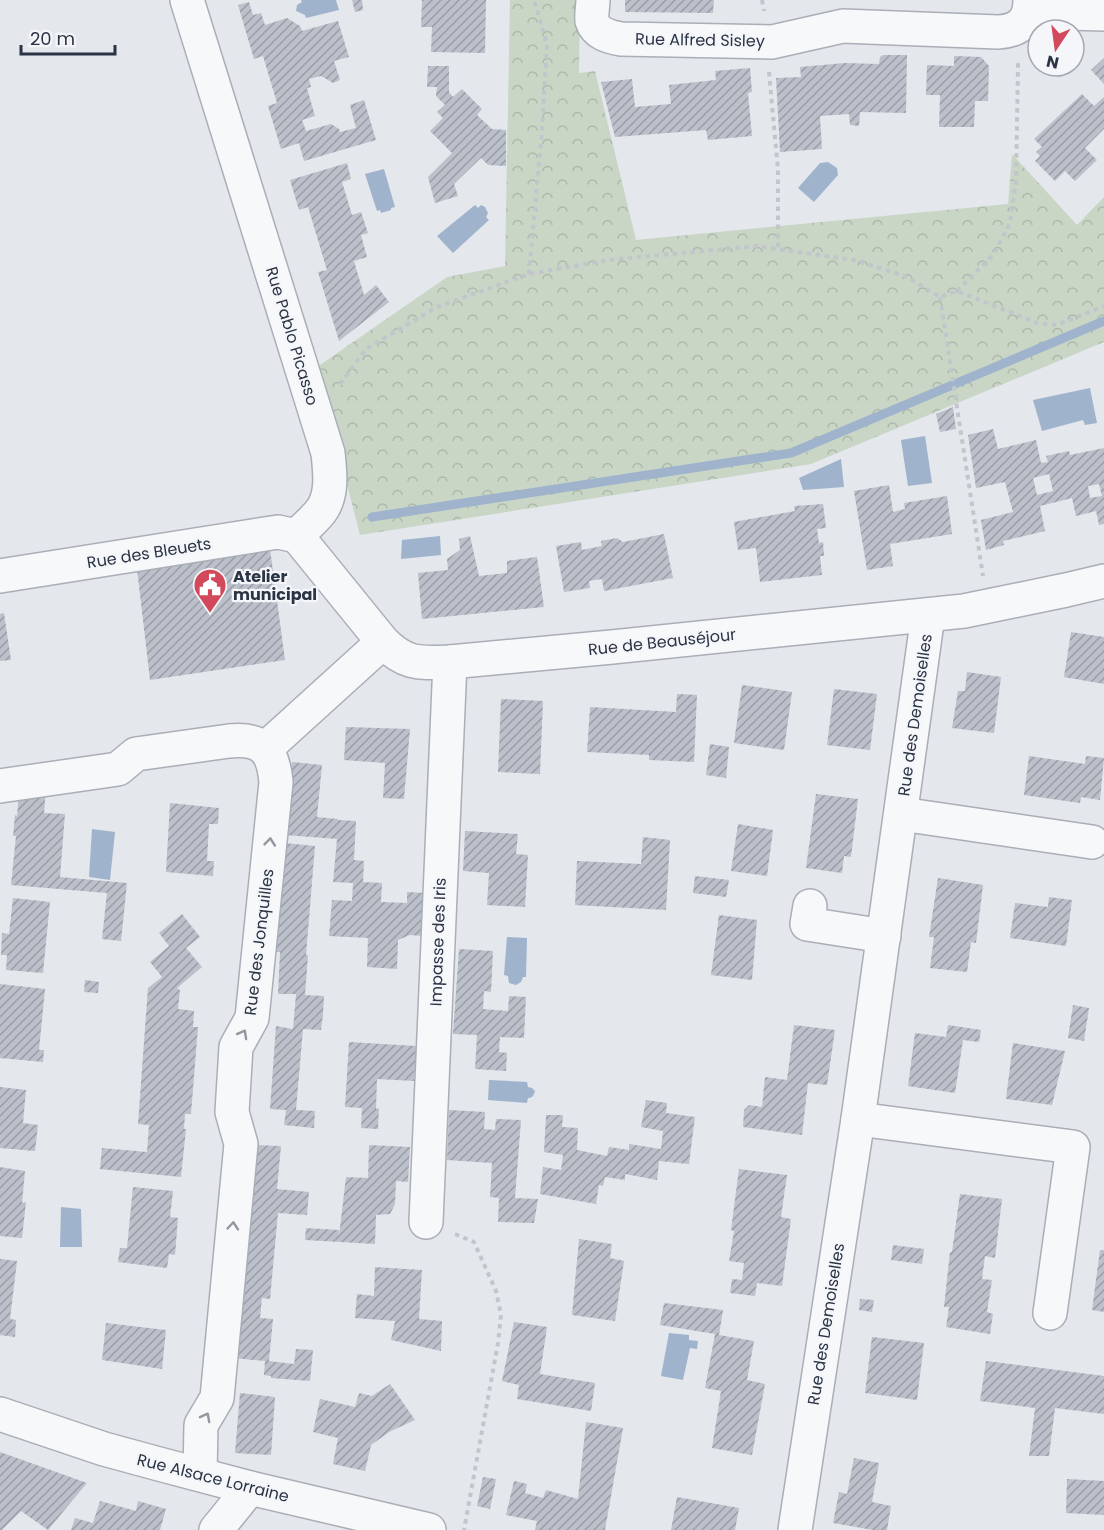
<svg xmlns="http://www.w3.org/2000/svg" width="1104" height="1530" viewBox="0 0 1104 1530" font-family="Poppins,sans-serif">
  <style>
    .park { fill: url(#park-crowns) }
    .water { fill: #9fb4cc }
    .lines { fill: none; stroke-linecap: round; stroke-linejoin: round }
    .stream { stroke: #9fb4cc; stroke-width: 9 }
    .building { fill: url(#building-hatch); fill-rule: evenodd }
    .minor-casing { stroke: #a9aeb7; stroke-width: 36 }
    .path { stroke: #c2c5cb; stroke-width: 4; stroke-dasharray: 4.5 4.5; stroke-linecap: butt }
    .minor { stroke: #f7f8fa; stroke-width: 33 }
    .oneway { stroke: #9196a0 }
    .labels { text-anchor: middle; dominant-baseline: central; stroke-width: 4.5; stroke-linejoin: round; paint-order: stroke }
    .street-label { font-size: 16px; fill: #2b3445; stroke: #f4f6f9 }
    .poi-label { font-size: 16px; font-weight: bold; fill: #2b3445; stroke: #f4f6f9; text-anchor: start }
  </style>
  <defs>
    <pattern id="park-crowns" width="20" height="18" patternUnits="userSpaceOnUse" patternTransform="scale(1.5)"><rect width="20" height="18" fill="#c9d6c5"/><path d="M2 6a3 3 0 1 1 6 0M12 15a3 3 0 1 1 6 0" fill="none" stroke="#adb8ab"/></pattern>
    <pattern id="building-hatch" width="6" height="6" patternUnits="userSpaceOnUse" patternTransform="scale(1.5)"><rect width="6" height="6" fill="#bbc0ca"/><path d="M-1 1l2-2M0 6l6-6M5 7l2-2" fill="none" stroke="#989da6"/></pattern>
  </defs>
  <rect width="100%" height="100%" fill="#e4e7ec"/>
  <polygon class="park" points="510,0 580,0 579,73 595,71 636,240 1008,204 1012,154 1077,225 1104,197 1104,342 811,464 360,535 317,367 447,277 505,266"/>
  <g class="water">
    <polygon points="301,0 336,0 339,10 306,18 305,15 296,11 297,5 302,2"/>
    <polygon points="828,162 837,168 838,175 814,202 798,188 820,163"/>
    <polygon points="384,169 395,207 391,208 391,210 381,213 380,210 377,211 365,174"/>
    <polygon points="475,205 478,208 481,205 485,207 488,213 486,217 489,220 453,253 437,236"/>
    <polygon points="1090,388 1097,423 1085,425 1083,420 1042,431 1033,400"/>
    <polygon points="925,436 932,483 908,486 901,440"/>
    <polygon points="841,459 844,487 803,490 799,478"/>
    <polygon points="440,536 441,555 401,559 402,540"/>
    <polygon points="92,829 115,832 110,880 89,877"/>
    <polygon points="507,937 527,938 526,977 523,977 521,982 516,985 509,983 508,976 504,975"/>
    <path d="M 489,1080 L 527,1082 L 528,1087 L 532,1088 L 535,1091 C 533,1096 533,1098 528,1098 L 527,1103 L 488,1100 Z"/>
    <polygon points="61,1207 81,1209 82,1247 60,1247"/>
    <polygon points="669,1333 689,1335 689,1340 698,1341 697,1349 690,1348 683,1380 661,1376"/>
  </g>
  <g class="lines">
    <polyline class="stream" points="372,517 791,453 1104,321"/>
  </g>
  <g class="building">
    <polygon points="352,0 362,0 363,10 355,12"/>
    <polygon points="422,0 486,0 485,53 431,52 432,27 421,27"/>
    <polygon points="625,0 714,0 713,13 625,12"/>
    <polygon points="249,2 253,15 261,13 265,25 287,18 300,26 302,31 338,21 349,57 334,61 340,80 333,83 321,76 309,79 311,87 307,88 315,116 302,120 306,131 331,124 339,129 340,132 356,128 350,105 364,100 376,140 304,161 299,143 281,149 268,106 277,103 263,56 254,59 238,5"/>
    <polygon points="883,55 907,55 906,113 860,112 859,126 850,125 849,114 820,116 822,149 780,152 776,78 801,77 800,67 845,63 879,64 880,57"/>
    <polygon points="954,56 981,57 989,66 988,101 975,101 974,127 939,127 940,95 926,95 927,65 954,66"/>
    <polygon points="1104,58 1104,84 1091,70"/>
    <polygon points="428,66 449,66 449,92 453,97 462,89 482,109 477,115 492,129 506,130 506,166 488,165 481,158 454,184 458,196 435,203 428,177 452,153 430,131 443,118 437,112 445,105 436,96 437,87 427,87"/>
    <polygon points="750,68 752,92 748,93 752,136 708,140 706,130 615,137 601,82 632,79 635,107 671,104 669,85 716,80 715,71"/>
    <polygon points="1082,94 1094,106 1104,97 1104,129 1085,148 1097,160 1075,181 1065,171 1055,181 1035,161 1040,156 1036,152 1042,147 1034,139"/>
    <polygon points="347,163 351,179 342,182 352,215 361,212 368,233 361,235 367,257 354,261 364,295 376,285 389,302 339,341 318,272 327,270 320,247 308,207 299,210 290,180"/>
    <polygon points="953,407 956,429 940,432 936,414"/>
    <path d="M 993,429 L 998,449 L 1036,440 L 1041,463 L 1048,462 L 1046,456 L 1069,451 L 1070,455 L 1104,448 L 1104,524 L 1099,525 L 1096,511 L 1076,516 L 1072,498 L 1040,506 L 1045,531 L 1003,541 L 1004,545 L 986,550 L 981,520 L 1013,512 L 1005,482 L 976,488 L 968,435 ZM 1049,474 L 1053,491 L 1037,495 L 1033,478 ZM 1099,484 L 1102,496 L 1090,498 L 1088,486 Z"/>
    <polygon points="889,485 893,512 905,509 904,503 947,496 952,534 890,544 893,566 867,570 854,491"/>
    <polygon points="823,504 826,528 817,529 819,543 823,542 824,556 820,556 822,575 760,582 756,548 738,550 734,522 795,511 794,506"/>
    <polygon points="664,534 673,578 604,591 602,579 589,581 590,588 564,592 556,546 581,542 582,550 602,546 601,541 617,538 623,542"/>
    <polygon points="470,536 479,576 507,573 507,561 537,557 544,607 422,619 418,573 448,570 447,559 460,550 459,539"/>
    <polygon points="270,549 285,660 150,680 137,569"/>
    <polygon points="4,613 11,660 0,661 0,614"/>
    <polygon points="1071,632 1104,637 1104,684 1064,677"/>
    <polygon points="967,672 1001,677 994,733 952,728 958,691 965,691"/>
    <polygon points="742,685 792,692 784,750 734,743"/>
    <polygon points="834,689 877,694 870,750 827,745"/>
    <polygon points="677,694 697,695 694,762 649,760 649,755 587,752 590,707 676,712"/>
    <polygon points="501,699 543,701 540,774 498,772"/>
    <polygon points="346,727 410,729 404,799 383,798 385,763 344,760"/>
    <polygon points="710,744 729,747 726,778 706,775"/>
    <polygon points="1029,756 1085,764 1086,756 1104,758 1100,800 1081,797 1080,803 1024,795"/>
    <polygon points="292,762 322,765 317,817 338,819 338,820 356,821 354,860 364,861 363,882 382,883 381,902 407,903 407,892 425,893 422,936 410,935 398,940 397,969 367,967 368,938 329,936 332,900 352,901 353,883 333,882 337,839 285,835"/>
    <polygon points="46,788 44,813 65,814 60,877 127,883 121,941 102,939 107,893 11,885 16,836 13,836 15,815 17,816 19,792"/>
    <polygon points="816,794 858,799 851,857 844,856 842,873 806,868"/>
    <polygon points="170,803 219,808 218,824 209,824 207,861 214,861 213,876 166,872"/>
    <polygon points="738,824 773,830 767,876 731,871"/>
    <polygon points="465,831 518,834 516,854 528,855 525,907 487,905 489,873 463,871"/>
    <polygon points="643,837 670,840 666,910 575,905 577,861 641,864"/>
    <polygon points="284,843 315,846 306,955 308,955 305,995 324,996 323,1014 321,1030 303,1029 296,1110 315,1111 314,1128 284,1125 286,1110 270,1109 276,1026 293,1029 296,994 278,994 280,952 273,952"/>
    <polygon points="695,876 729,880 726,897 693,893"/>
    <polygon points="938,878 983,885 976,943 971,942 967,972 930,968 934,937 929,937"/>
    <polygon points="1049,897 1072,900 1066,946 1010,938 1015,903 1048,907"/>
    <polygon points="13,898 50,902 43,973 6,970 7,955 1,955 2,933 9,934"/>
    <polygon points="182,914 200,937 186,948 202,967 177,988 180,990 178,1009 194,1011 193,1027 198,1027 191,1114 185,1114 184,1129 186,1129 181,1177 100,1169 102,1148 147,1152 149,1125 138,1124 148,988 162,977 150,962 169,946 159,933"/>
    <polygon points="719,915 757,920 752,980 711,975"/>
    <polygon points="459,949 493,951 491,992 484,991 483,1009 508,1011 509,996 526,997 524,1038 500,1037 499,1052 507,1053 506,1071 475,1069 477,1035 453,1034"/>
    <polygon points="85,980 99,982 98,993 84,992"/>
    <polygon points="0,984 45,989 39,1050 44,1050 43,1062 0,1058"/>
    <polygon points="1073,1005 1089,1008 1084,1041 1068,1038"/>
    <polygon points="794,1025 835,1030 827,1085 808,1083 802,1135 743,1127 744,1110 749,1105 762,1107 765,1077 787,1080"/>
    <polygon points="948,1025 981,1030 979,1042 963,1040 955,1093 908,1086 915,1033 946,1037"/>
    <polygon points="349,1042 416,1046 414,1081 377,1079 376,1109 379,1108 378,1129 361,1128 362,1108 345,1107"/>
    <polygon points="1013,1043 1065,1051 1052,1105 1006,1099"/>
    <polygon points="0,1087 26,1090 23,1123 38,1125 35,1151 0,1148"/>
    <polygon points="646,1100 667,1103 666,1113 695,1117 689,1164 659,1161 657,1180 625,1174 625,1180 605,1177 603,1186 599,1185 596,1204 540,1194 543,1167 561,1170 563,1155 544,1152 546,1115 563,1115 562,1127 578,1128 577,1150 607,1156 609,1147 629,1150 629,1144 661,1149 663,1131 641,1127"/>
    <polygon points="449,1110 485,1112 484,1129 495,1130 496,1119 521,1120 515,1198 538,1199 534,1223 498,1222 499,1198 490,1197 492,1163 447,1160"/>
    <polygon points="255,1145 281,1146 277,1189 309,1192 307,1215 278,1213 270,1299 262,1298 260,1318 273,1319 269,1361 294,1364 296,1349 313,1350 310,1381 271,1378 271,1376 264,1375 265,1361 234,1358"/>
    <polygon points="369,1145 410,1147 408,1182 396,1181 395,1204 390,1214 376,1215 375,1244 305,1240 306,1228 339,1230 339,1236 346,1177 368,1178"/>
    <polygon points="0,1167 25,1171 22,1203 26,1202 22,1238 0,1236"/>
    <polygon points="739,1169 787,1175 781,1217 791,1219 782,1286 757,1283 755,1296 730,1293 732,1279 742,1280 744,1263 729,1261 734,1231 731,1230"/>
    <polygon points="133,1187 173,1191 170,1217 178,1218 175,1255 169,1254 167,1268 118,1262 120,1248 127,1248"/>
    <polygon points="960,1194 1002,1199 995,1258 985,1256 982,1279 992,1280 987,1312 993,1314 990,1334 946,1327 949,1307 944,1307 950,1252 952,1252"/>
    <polygon points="579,1239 612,1244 610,1258 624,1261 615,1321 572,1315"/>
    <polygon points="893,1245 924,1249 922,1264 891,1260"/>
    <polygon points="1100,1250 1104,1250 1104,1312 1092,1310"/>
    <polygon points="0,1259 17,1261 10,1319 16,1320 15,1337 0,1335"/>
    <polygon points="375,1267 422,1270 419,1319 442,1321 441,1351 391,1340 395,1321 355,1318 357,1294 374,1296"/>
    <polygon points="860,1299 874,1300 872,1312 859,1310"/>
    <polygon points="664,1303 723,1310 719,1335 754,1341 747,1380 765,1384 752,1455 712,1448 721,1391 705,1388 715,1334 660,1325"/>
    <polygon points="514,1322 547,1327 540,1374 595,1383 591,1411 517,1399 519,1385 502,1381"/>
    <polygon points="106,1323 166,1330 162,1369 102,1360"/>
    <polygon points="872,1337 924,1343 917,1400 865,1393"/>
    <polygon points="986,1361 1104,1376 1104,1414 1055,1408 1049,1456 1029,1456 1035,1408 980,1401"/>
    <polygon points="390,1384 415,1420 389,1432 371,1445 365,1471 333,1464 338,1438 313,1432 320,1399 355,1407 359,1393 372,1396"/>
    <polygon points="240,1393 275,1397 271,1455 235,1453"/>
    <polygon points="586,1422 623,1428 605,1530 535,1530 537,1521 506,1515 514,1481 527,1484 525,1493 543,1498 546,1490 578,1499"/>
    <polygon points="0,1452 87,1483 48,1530 21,1511 2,1530 0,1530"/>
    <polygon points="854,1458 879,1463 872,1502 891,1506 887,1530 873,1530 833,1523 839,1492 847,1494"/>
    <polygon points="483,1477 496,1479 490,1509 477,1506"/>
    <polygon points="1067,1479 1104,1481 1104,1515 1066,1513"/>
    <polygon points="677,1497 739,1508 735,1530 671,1530"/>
    <polygon points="100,1501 136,1511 138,1501 166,1509 160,1530 71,1530 75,1518 93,1523"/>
  </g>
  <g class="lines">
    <g class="minor-casing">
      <g id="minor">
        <path d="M 187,0 L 328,453 C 330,472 333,495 321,511 C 314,520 305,527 297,536"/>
        <path d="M 593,0 C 593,6 591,15 592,21 C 596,34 610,37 621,39 L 772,42 L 843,26 L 998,32 C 1019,31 1030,21 1030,0"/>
        <polyline points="1030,12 1104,14"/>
        <polyline points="297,536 383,642"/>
        <polyline points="0,576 278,532 297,536"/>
        <path d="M 265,749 L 383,642 C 406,665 419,663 450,662 L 612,647 L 964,611 L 1066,590 L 1104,581"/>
        <path d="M 0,786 L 118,769 L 136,754 L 229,741 C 262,738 273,749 276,782 L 252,1018 L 236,1047 L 232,1112 L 241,1144 L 217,1398 L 201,1425 L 200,1474"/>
        <polyline points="901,814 1092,842"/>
        <polyline points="810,906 807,924 884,936"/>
        <polyline points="858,1119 1073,1147 1050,1313"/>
        <polyline points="426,1222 450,662"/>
        <polyline points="0,1414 104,1449 159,1464 250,1488 429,1530"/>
        <polyline points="216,1530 250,1488"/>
        <polyline points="795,1530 858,1119 928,615"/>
      </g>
    </g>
    <g class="path">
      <polyline points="762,0 764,11"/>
      <polyline points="769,72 778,170 778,249"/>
      <polyline points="529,274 542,131 547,44 534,0"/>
      <polyline points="957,291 994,254 1010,223 1016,181 1018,66 1017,60"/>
      <polyline points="940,297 983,576"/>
      <polyline points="340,384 366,349 437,307 529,274 608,260 756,246 854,260 905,276 940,297 957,291 1037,323 1057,325 1104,306"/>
      <polyline points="455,1234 474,1242 496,1291 501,1315 498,1343 464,1530"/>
    </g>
    <use href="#minor" class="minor"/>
  </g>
  <defs><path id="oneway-chevron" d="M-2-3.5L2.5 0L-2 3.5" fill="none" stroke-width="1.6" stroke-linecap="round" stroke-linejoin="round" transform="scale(1.5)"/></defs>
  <g class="oneway">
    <use href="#oneway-chevron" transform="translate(270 842) rotate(-84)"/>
    <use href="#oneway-chevron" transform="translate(243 1034) rotate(-61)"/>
    <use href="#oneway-chevron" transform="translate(233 1226) rotate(-85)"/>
    <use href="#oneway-chevron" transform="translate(206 1417) rotate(-62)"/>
  </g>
  <defs>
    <g id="civic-pin" transform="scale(1.725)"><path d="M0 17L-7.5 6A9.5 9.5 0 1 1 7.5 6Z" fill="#d1495b" stroke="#f4f6f9"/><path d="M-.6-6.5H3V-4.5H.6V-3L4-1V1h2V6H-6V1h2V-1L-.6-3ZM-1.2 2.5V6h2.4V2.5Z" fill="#fff"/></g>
  </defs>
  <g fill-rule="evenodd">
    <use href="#civic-pin" x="210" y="585"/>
  </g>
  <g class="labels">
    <g class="street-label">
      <text transform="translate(700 40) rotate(1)">Rue Alfred Sisley</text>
      <text transform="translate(292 336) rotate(73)">Rue Pablo Picasso</text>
      <text transform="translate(149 553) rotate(-9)">Rue des Bleuets</text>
      <text transform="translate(662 642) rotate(-6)">Rue de Beauséjour</text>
      <text transform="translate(915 715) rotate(-82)">Rue des Demoiselles</text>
      <text transform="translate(259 942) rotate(-83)">Rue des Jonquilles</text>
      <text transform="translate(438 942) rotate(-88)">Impasse des Iris</text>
      <text transform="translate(826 1324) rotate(-81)">Rue des Demoiselles</text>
      <text transform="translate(213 1478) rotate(14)">Rue Alsace Lorraine</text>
    </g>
    <g class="poi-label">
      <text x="233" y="576">Atelier<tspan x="233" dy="18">municipal</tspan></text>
    </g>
  </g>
  <g transform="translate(1056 48) rotate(193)"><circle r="28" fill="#f4f6f9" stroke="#a4a8b1" stroke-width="1.5"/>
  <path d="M0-4.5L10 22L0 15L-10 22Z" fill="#d1495b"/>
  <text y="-9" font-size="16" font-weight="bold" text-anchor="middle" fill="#2b3445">N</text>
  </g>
  <path d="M21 45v9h94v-9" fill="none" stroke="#2b3445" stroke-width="3"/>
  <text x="30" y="45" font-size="18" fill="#2b3445" stroke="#f4f6f9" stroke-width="4.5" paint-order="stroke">20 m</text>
</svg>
